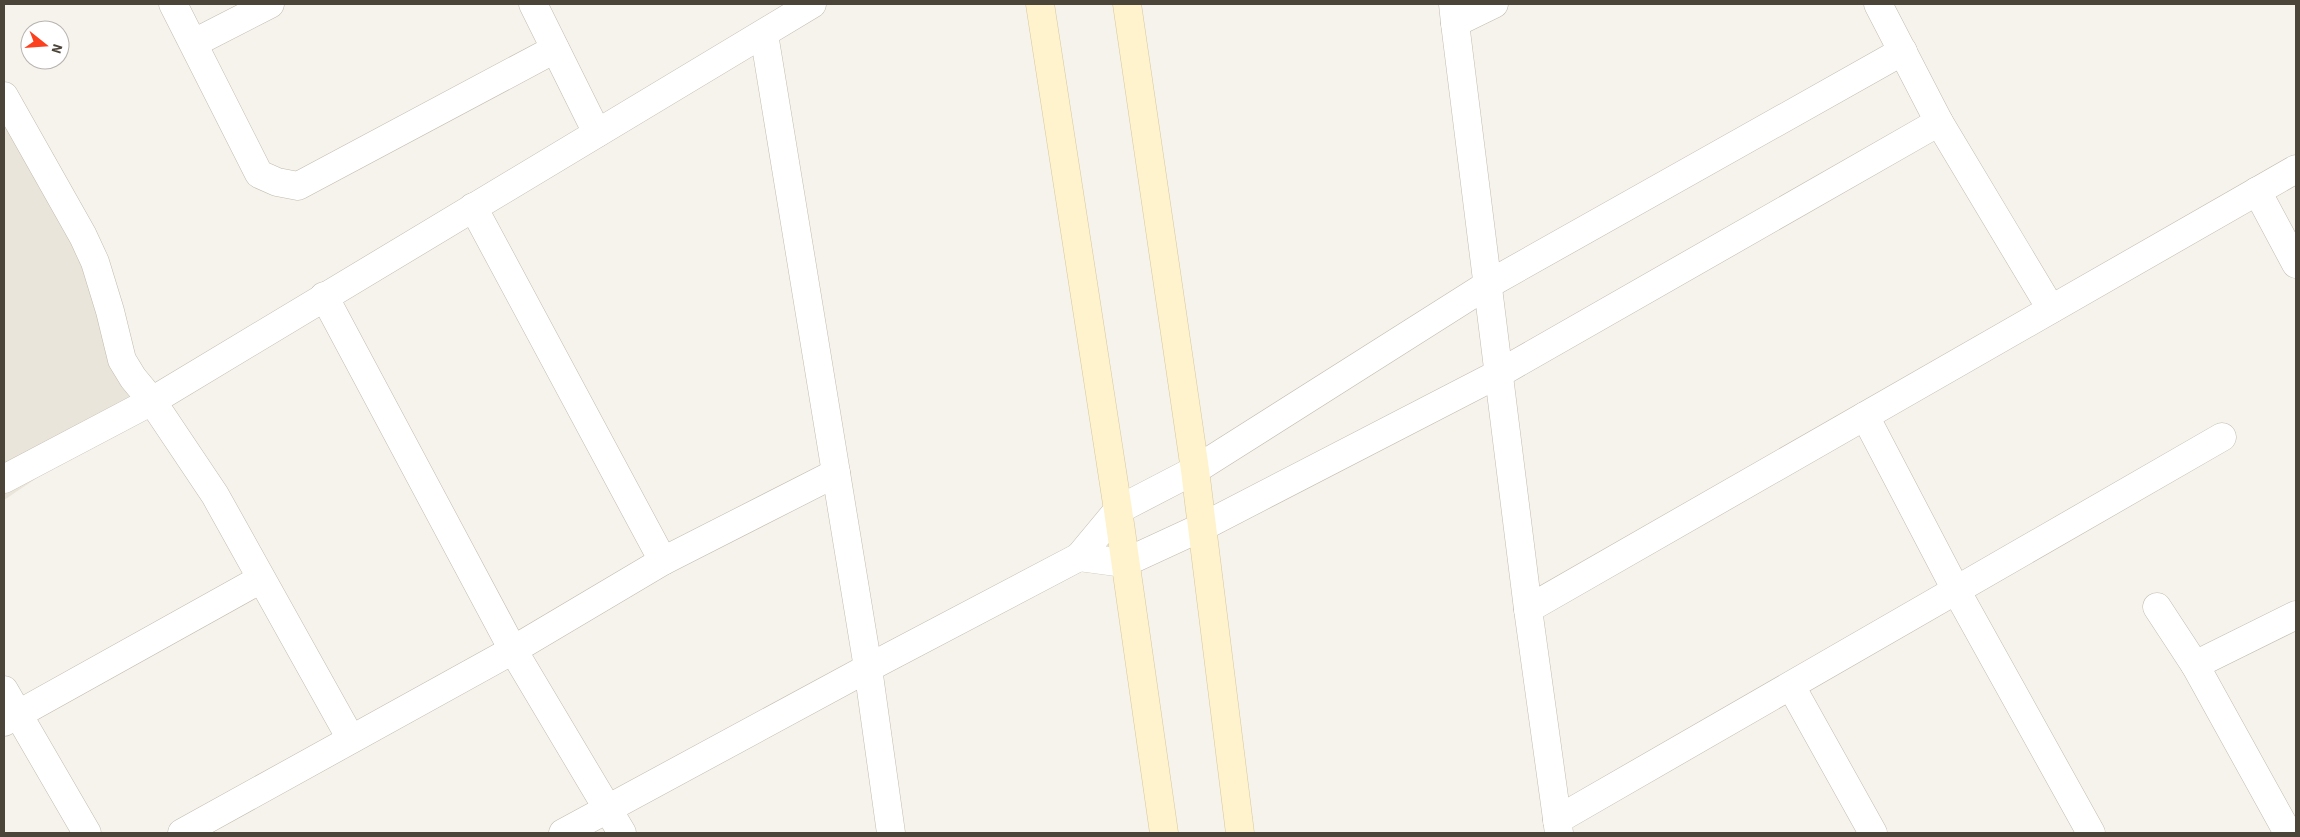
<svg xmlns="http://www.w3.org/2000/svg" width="2300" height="837" viewBox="0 0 2300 837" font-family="'Source Sans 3',sans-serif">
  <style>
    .residential { fill: #eae5da }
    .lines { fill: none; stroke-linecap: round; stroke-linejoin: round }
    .street-casing { stroke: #c2bbae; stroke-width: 29 }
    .secondary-casing { stroke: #d6c79b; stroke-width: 29 }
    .street { stroke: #fff; stroke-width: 28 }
    .secondary { stroke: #fff3cd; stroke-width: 28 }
  </style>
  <rect width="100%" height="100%" fill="#f6f3ec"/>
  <polygon class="residential" points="4,111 152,401 4,500"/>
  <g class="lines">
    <g class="street-casing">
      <g id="street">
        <polyline points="173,4 259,174 277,182 298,186 555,49"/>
        <polyline points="533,4 597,133"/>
        <polyline points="1453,4 1455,23 1494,4"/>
        <polyline points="1878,4 1939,122 2051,309"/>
        <polyline points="1455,23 1528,609 1559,833"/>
        <polyline points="764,34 868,668 891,833"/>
        <polyline points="194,43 270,4"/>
        <polyline points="1903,51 1487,285 1195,470 1118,510 1079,557 1124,563 1202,527 1498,374 1939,122"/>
        <polyline points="4,96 83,236 95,262 110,311 122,360 133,378 152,401 215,495 351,739"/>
        <polyline points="2257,191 2296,264"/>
        <polyline points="473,207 663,561"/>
        <polyline points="324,296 513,650 622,833"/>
        <polyline points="1865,416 1956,590 2091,833"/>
        <polyline points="4,479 152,401 812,4"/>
        <polyline points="2157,607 2195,665 2288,833"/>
        <polyline points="1528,609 2296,169"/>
        <polyline points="2195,665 2296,615"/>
        <polyline points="1791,686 1873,833"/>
        <polyline points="4,690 87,833"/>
        <polyline points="4,722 261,579"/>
        <polyline points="1557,820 2222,437"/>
        <polyline points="182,833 513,650 663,561 836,473"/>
        <polyline points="563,833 868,668 1079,557"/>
      </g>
    </g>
    <g class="secondary-casing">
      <g id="secondary">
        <polyline points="1040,4 1118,510 1164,833"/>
        <polyline points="1127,4 1195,470 1240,833"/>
      </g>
    </g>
    <use href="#street" class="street"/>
    <use href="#secondary" class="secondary"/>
  </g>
  <rect width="2300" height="837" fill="none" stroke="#4b4439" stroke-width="10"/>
  <g transform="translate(45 45) rotate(107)"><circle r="24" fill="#ffffff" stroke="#b7b4b0"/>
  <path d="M0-4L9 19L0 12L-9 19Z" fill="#fc3f1d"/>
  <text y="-8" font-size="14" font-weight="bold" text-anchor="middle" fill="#4b4439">N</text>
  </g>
</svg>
